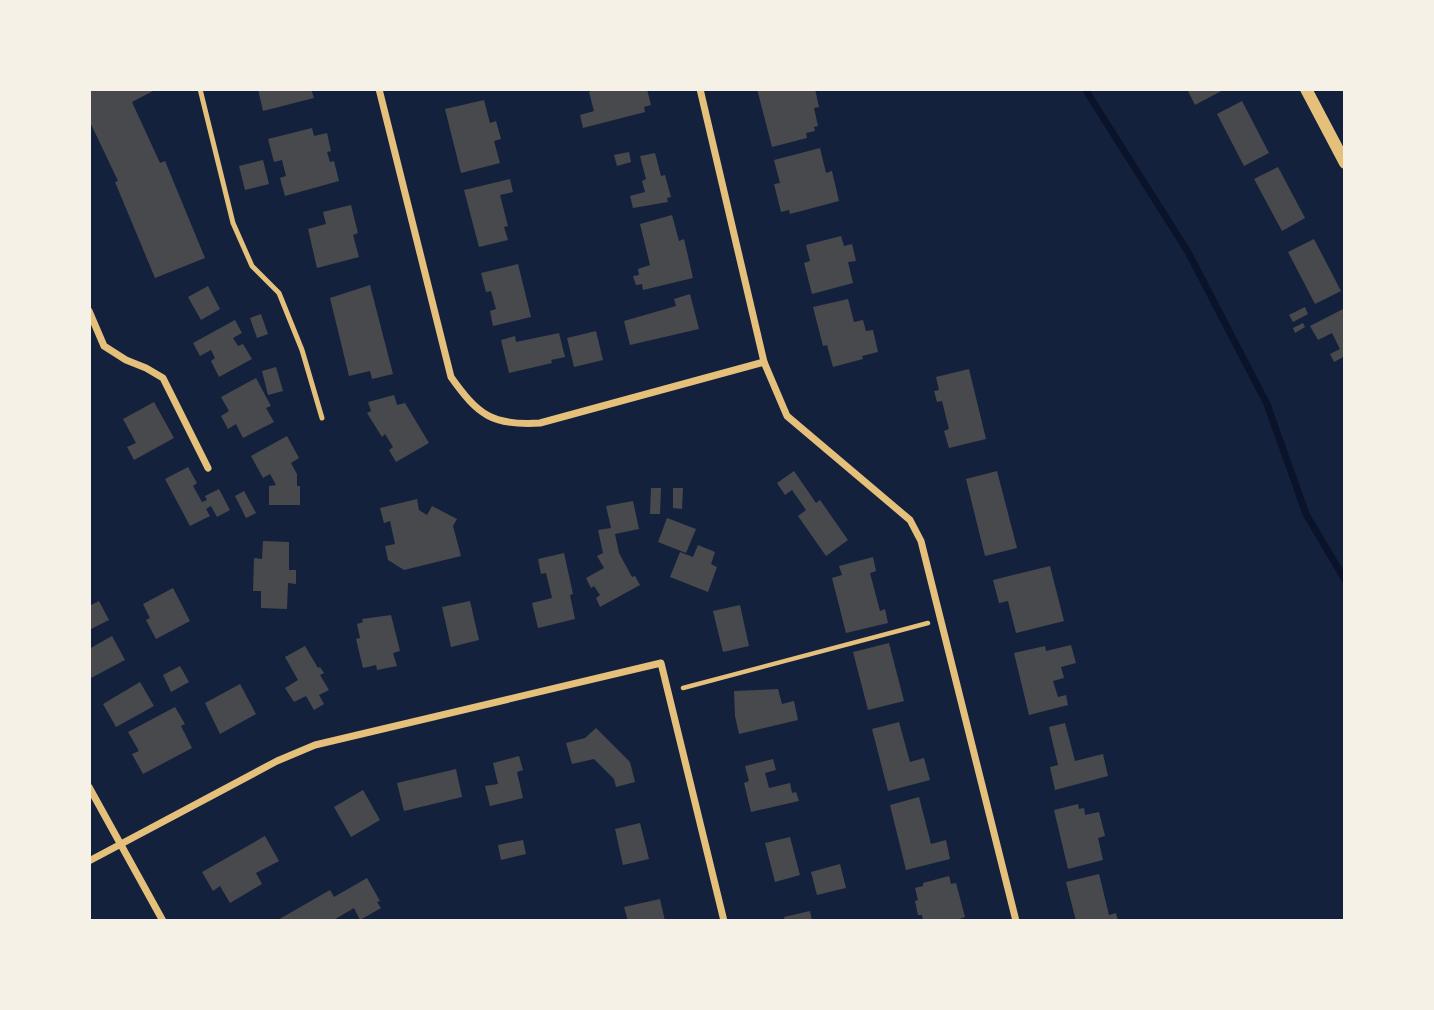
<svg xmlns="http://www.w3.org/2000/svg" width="1434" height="1010" viewBox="0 0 1434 1010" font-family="Merriweather,serif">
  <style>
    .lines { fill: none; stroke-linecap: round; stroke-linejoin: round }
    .stream { stroke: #0b132b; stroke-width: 7 }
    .building { fill: #48494c }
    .path { stroke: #e5c07b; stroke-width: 4.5 }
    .service { stroke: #e5c07b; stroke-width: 5 }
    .minor { stroke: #e5c07b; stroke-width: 7 }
    .tertiary { stroke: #e5c07b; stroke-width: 12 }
  </style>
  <rect width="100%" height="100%" fill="#14213d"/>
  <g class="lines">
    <polyline class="stream" points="1085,89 1188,252 1267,404 1306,514 1345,580"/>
  </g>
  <g class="building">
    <polygon points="89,89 157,89 132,102 160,163 165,161 205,258 155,278 115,182 118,181 89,120"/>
    <polygon points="258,89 311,89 314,98 263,111"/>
    <polygon points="596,89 647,89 651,105 644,107 645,112 583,128 580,115 594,111 589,92"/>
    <polygon points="757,89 815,89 819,107 814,108 818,126 814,127 815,131 806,133 807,138 772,147"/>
    <polygon points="1187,89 1225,89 1195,105"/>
    <polygon points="484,100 490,123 496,121 501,139 494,141 500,163 461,173 445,109"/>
    <polygon points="1242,101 1269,153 1244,166 1217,114"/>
    <polygon points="312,128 314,136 327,133 331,151 327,152 330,162 334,161 339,181 285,196 280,178 286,176 282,160 274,162 268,139"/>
    <polygon points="820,148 826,173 832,171 839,201 790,214 789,210 781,212 774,184 780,183 774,160"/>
    <polygon points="629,152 631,162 617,166 614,155"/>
    <polygon points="655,153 661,176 665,175 671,197 667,198 668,202 633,208 630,196 645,192 642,181 646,179 640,156"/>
    <polygon points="263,160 269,184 245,190 239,166"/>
    <polygon points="1278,167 1305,218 1282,231 1254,179"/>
    <polygon points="510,179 513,192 500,195 508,226 504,227 508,240 479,247 464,190"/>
    <polygon points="351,205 358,233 353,235 359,257 317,268 308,229 326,224 323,212"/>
    <polygon points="672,215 679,241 684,239 693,278 643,290 642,284 636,285 633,276 639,275 638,269 650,265 640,224"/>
    <polygon points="841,236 844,246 852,244 856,261 848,262 853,283 812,294 804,263 810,261 806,245"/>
    <polygon points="1314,239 1341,291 1315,304 1288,252"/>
    <polygon points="518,264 531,317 493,326 490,311 496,309 491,291 486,292 481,273"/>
    <polygon points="370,285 393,374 372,379 370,371 349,376 330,298"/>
    <polygon points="208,286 220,309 201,320 188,297"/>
    <polygon points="690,294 699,329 630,345 624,321 676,306 674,299"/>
    <polygon points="848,299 854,322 863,320 866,331 873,330 878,352 862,356 863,359 833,367 827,345 823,346 813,307"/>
    <polygon points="1305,307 1308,314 1293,322 1289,315"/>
    <polygon points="1345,308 1345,356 1334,362 1330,354 1340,349 1332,333 1318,340 1310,326"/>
    <polygon points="261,314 268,334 257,338 250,318"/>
    <polygon points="235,320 242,333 233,338 238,346 243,344 252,359 219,377 211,361 215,358 211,350 200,356 193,343"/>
    <polygon points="1303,323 1305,327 1295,333 1293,328"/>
    <polygon points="596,331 603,360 574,367 567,338"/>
    <polygon points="559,333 565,357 551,360 552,363 509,373 501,340 515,336 516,342"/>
    <polygon points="276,367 283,391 268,395 262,371"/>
    <polygon points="969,369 986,439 949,448 944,431 949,429 942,401 937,402 934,391 939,390 936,377"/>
    <polygon points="256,378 271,406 266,408 274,422 243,438 236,424 228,429 221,416 229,411 221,397"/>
    <polygon points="394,395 397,405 405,403 429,443 396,462 389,450 393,447 385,434 382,437 367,413 371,411 368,402"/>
    <polygon points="154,402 174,438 134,460 127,447 136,443 123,419"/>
    <polygon points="287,436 299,458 291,463 297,474 297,486 300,486 300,505 269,505 269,486 276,485 270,474 263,478 251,456"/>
    <polygon points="188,467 197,483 193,486 202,502 207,500 205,496 219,489 230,510 217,517 211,506 206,509 210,516 190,526 165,479"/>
    <polygon points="794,471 816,503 820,500 848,540 826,556 798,516 806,510 792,490 785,495 777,483"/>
    <polygon points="997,471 1017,548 985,556 966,479"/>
    <polygon points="651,488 661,488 660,514 650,514"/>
    <polygon points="673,488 683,488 682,509 673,508"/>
    <polygon points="244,491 256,513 246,518 235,496"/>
    <polygon points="417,499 419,510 427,515 432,506 457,519 453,526 461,556 404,570 388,560 385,546 395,544 390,521 384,523 380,508"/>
    <polygon points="633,501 639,529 615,534 619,553 632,577 635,576 640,585 600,607 596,598 600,595 594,586 591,588 586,578 604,568 597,556 603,553 598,530 611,528 606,506"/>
    <polygon points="667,518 696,529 686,553 658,542"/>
    <polygon points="263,541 289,542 289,570 296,570 296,584 288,583 287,609 261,608 261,591 253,591 254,558 262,559"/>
    <polygon points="698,545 715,552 711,564 717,567 708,592 670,577 680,552 693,557"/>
    <polygon points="564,553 573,594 570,595 575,619 538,628 532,603 552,598 546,573 541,574 538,559"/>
    <polygon points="873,557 876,571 870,573 880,611 885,609 888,623 846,633 832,578 842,575 839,566"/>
    <polygon points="1050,566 1064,621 1016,633 1008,601 999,603 993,580"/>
    <polygon points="173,588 190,621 156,639 146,620 150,618 143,604"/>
    <polygon points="99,601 109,620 89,630 89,606"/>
    <polygon points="470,601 479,640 451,647 442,607"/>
    <polygon points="740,605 749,646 723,652 713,611"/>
    <polygon points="391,615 400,651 393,653 397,666 377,670 376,665 363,668 356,639 360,638 357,624 363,622 362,619"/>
    <polygon points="112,636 125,660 89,679 89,649"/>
    <polygon points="889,643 904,701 868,710 853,652"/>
    <polygon points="1071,645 1076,663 1061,667 1064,678 1053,681 1058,697 1066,695 1068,705 1029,715 1014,653 1045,646 1046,651"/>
    <polygon points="305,646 318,668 320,667 324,673 320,675 329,690 319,695 324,704 314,710 306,696 294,702 285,688 298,680 285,657"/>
    <polygon points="180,666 189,682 171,692 163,675"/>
    <polygon points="140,682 154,706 116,727 103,704"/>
    <polygon points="240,684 256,714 220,734 205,703"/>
    <polygon points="778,689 782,704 794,701 798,720 739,734 735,716 734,691"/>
    <polygon points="175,707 185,724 181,726 192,748 143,774 132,754 139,751 128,732"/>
    <polygon points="899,722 910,762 924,758 930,780 888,791 872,729"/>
    <polygon points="1065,723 1075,761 1103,754 1108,776 1055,790 1050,767 1058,765 1049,727"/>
    <polygon points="596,728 630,762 635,782 616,787 614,779 594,759 572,764 566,743 585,738"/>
    <polygon points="519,756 523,770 517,772 523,798 490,806 485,786 498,784 493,763"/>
    <polygon points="773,759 776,770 765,773 769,788 790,783 792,793 796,792 799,801 751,812 744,783 749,781 745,766"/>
    <polygon points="456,769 462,797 404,811 397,783"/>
    <polygon points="363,790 380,820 351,837 334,807"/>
    <polygon points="919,797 931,844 946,840 950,859 906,870 890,805"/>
    <polygon points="1078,804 1079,809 1084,808 1085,815 1099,812 1105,836 1098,838 1103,860 1068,869 1054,810"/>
    <polygon points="640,823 649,859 623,865 615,829"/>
    <polygon points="265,836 279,861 256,873 262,884 230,903 220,886 213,891 202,872"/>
    <polygon points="790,837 800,875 775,882 765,843"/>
    <polygon points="523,840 526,854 501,860 498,845"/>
    <polygon points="840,864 846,888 817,895 811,872"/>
    <polygon points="1099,874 1109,915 1116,913 1118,921 1076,921 1066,882"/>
    <polygon points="949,876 951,884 956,883 965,917 959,919 960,921 923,921 922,915 918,915 915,901 918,900 915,888 923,886 923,883"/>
    <polygon points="367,878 380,901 377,902 381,908 360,920 354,908 332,921 276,921 330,890 334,897"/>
    <polygon points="660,899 665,921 628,921 624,907"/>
    <polygon points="810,911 812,921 785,921 784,917"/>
  </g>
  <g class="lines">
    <polyline class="path" points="683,688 928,623"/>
    <polyline class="service" points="200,89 233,223 252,266 279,293 302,350 322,418"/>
    <g class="minor">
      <path d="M 379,89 L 451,377 C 478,415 492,426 540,423 L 764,362"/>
      <polyline points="700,89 764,362 787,416 910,520 921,541 1016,921"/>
      <polyline points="89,311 104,346 126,360 146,368 163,378 208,468"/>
      <polyline points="89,787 163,921"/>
      <polyline points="89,861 277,761 315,745 661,663 724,921"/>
    </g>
    <polyline class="tertiary" points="1306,89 1345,163"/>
  </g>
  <rect width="1434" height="1010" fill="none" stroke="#f6f1e7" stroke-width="182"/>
</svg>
